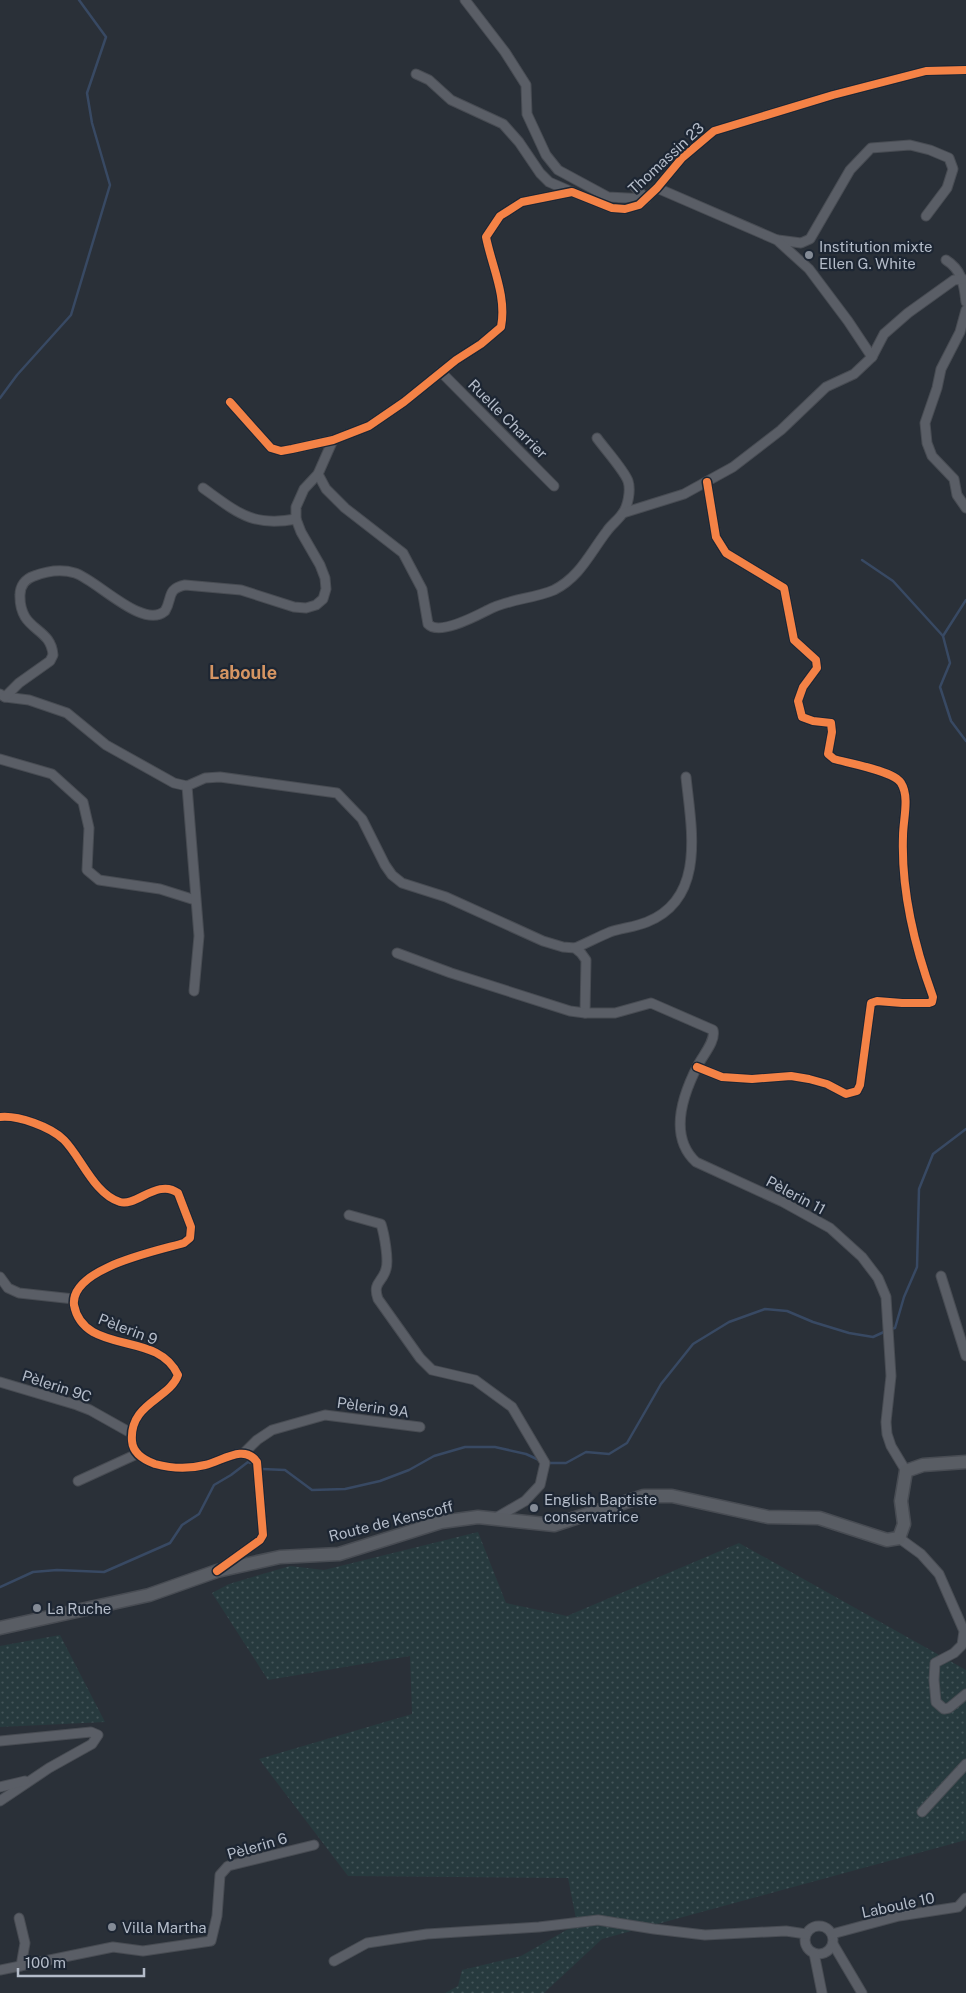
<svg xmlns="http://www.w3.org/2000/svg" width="966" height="1993" viewBox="0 0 966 1993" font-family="'Public Sans',sans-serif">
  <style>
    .grass { fill: url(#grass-dots) }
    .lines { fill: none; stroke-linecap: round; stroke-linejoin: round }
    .stream { stroke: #384963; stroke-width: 2.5 }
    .minor-casing { stroke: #484c53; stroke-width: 11 }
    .secondary-casing { stroke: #484c53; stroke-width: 15 }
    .minor { stroke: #5a5e66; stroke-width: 9 }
    .secondary { stroke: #595d64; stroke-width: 12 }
    .cycleway-casing { stroke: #1d2633; stroke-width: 11 }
    .cycleway { stroke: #f48246; stroke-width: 8 }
    .poi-dot { fill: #848b96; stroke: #1d2633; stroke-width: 2 }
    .labels { text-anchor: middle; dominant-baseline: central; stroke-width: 4.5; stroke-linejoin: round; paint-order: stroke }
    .street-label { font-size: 15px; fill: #b4bcc9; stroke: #1d2633 }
    .poi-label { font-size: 15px; fill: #b4bcc9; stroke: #1d2633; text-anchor: start }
    .quarter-label { font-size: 18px; font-weight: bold; fill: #d59563; stroke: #1d2633 }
  </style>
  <defs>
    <pattern id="grass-dots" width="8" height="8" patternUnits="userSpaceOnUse" patternTransform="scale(1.25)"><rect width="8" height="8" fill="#273a3e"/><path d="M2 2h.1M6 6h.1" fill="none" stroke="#445559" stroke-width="1.8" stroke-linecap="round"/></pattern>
  </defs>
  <rect width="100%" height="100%" fill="#2a3038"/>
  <g class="grass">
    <polygon points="478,1532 506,1603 567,1616 739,1543 966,1670 966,1840 602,1939 544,1993 445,1993 458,1986 462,1970 521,1956 577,1924 568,1878 348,1876 259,1759 412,1714 410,1656 268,1680 212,1593 229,1584 290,1566 324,1570"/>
    <polygon points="60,1635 105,1722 0,1727 0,1646"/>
  </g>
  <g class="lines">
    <g class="stream">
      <polyline points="0,398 17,375 71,315 110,185 92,123 87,93 106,37 79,0"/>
      <polyline points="862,560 893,581 943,636"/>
      <polyline points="966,600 943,636 950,663 940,687 951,721 966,741"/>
      <polyline points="891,1329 895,1328 904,1297 917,1267 919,1189 933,1154 966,1129"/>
      <polyline points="546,1463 566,1463 586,1452 609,1454 627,1443 661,1384 693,1344 729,1322 765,1309 787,1311 813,1322 849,1333 873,1337 886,1331"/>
      <polyline points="262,1469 285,1470 312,1490 345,1489 380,1481 409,1470 434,1456 465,1447 495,1447 526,1454 539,1460"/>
      <polyline points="0,1587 33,1572 57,1570 104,1572 170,1543 182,1525 199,1514 214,1485 231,1475 248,1462 250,1463"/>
    </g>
    <g class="minor-casing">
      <g id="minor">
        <polyline points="465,0 505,52 526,85 527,114 546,155 558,170 608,197 646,199"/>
        <polyline points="416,74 429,80 451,100 503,124 519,142 540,173 549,182 572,192"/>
        <polyline points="635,187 646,199"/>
        <polyline points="778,240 801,243 810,239 850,170 871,148 910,145 930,150 949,158 953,169 947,188 926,216"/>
        <path d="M 946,260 C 962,270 964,284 966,302"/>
        <polyline points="966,310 960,332 941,369 937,388 925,423 927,443 932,456 954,479 957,495 966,508"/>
        <polyline points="872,357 884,334 908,313 954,280 963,279"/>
        <polyline points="441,372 554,486"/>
        <path d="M 230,402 L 271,448 L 281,451 L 292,449 L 333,440 L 369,426 L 404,402 L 456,360 L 481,344 L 501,327 C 507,296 492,267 486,237 L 500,216 L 522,202 L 572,192 L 612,208 L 625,209 L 639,205 L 657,188 L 682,158 L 714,131 L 833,95 L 926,71 L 966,70"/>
        <path d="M 318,474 L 326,489 L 345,508 L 403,553 L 422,589 L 428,624 C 439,636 476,616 488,610 C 508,599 533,599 554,590 C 580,577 590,553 607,531 C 611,525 618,520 622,514 C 628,507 631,490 628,481 C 624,470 604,448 597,438"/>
        <path d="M 203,488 C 238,513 252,527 296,519"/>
        <polyline points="623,513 684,494 733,467 781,430 826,387 854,374 872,357 848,321 809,269 777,240 657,188"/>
        <polyline points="0,694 5,697 29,700 67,713 106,745 174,783 187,786 205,778 220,777 337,793 362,819 385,865 392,875 402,883 446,897 543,941 563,947 575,948 581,953 586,960 585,1013"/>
        <path d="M 5,697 L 19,683 L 50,661 L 53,655 C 51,626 19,632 20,595 C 20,586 25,579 34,576 C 47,571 62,569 75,573 C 97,580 143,630 165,611 C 173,598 166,589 185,585 L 241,590 L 294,607 L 306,608 L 316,605 L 323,599 L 326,589 L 325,578 L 320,565 L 301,532 L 296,519 L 296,507 L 304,489 L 318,474 L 333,440"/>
        <polyline points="0,759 52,774 83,802 89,828 87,870 99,880 160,889 195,900"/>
        <polyline points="187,786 199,936 194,991"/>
        <path d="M 575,948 C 587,943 598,937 610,932 C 622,928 635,927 647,922 C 707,898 691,827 686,777"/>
        <path d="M 397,953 L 451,973 L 570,1011 L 585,1013 L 615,1013 L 651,1003 L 713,1030 C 716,1041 703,1055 698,1065 C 683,1094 668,1136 696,1162 L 783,1202 L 830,1228 L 862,1257 L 878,1278 L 886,1297 L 891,1376 L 886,1422 L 887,1434 L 891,1446 L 906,1471"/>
        <path d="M 697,1067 L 722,1077 L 752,1079 L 791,1076 L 809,1079 L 827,1084 L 846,1094 L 857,1091 L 860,1085 L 871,1003 L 877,1001 L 902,1003 L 929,1003 L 932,1002 L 933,997 C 914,945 901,892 903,836 C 903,820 910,797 901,783 C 894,771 848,763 834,759 L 828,754 L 832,732 L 831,723 L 813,721 L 802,717 L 798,701 L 803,687 L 817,668 L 816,660 L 794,640 L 784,588 L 726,553 L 716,537 L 707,482"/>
        <path d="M 0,1117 C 18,1115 51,1127 64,1140 C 81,1157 94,1194 120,1202 C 136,1207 158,1178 178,1193 L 191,1227 L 190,1238 L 184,1243 C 157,1251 70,1268 74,1305 C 76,1316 83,1326 93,1332 C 121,1348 162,1341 178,1375 C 170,1399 129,1403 132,1441 C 133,1454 144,1460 155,1464 C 170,1468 189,1469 205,1465 C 221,1462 244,1443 257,1462 L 263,1535 L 260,1540 L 221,1568"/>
        <path d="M 349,1215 L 381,1224 C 384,1233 389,1260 386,1269 C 383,1282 372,1282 378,1299 L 420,1358 L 432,1370 L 475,1380 L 512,1407 L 545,1463 L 540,1485 L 525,1501 L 494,1519"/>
        <polyline points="941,1276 966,1356"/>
        <polyline points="0,1277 8,1288 19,1293 74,1299"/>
        <polyline points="0,1382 77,1405 90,1410 131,1433"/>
        <polyline points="244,1453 257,1440 272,1430 325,1415 420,1427"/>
        <polyline points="78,1481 137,1454"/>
        <polyline points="899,1538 921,1554 939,1574 964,1631 962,1645 954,1653 935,1663 934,1680 936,1702 944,1709 949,1708 966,1694"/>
        <polyline points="0,1741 91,1732 98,1735 92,1744 49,1768 0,1801"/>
        <polyline points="0,1787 25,1781"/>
        <polyline points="922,1812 966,1764"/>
        <polyline points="19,1918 25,1943 21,1966"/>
        <circle cx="819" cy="1940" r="14"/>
        <polyline points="832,1934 899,1916 958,1907 966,1898"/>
        <polyline points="833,1944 862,1993"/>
        <polyline points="814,1953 822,1993"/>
        <polyline points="334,1961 367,1943 427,1934 539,1927 598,1920 654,1929 705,1935 786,1931 806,1934"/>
        <polyline points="0,1970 113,1947 143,1951 211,1941 217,1916 220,1875 228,1866 314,1845"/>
      </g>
    </g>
    <g class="secondary-casing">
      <polyline id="secondary" points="0,1628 149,1595 217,1571 280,1557 339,1554 441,1522 478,1517 554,1525 644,1496 672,1496 768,1517 819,1518 887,1540 899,1538 904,1524 901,1501 906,1471 923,1465 966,1462"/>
    </g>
    <use href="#minor" class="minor"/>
    <use href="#secondary" class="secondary"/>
    <g class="cycleway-casing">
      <g id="cycleway">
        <path d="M 230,402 L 271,448 L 281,451 L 292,449 L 333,440 L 369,426 L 404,402 L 456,360 L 481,344 L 501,327 C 507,296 492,267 486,237 L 500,216 L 522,202 L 572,192 L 612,208 L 625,209 L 639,205 L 657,188 L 682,158 L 714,131 L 833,95 L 926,71 L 966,70"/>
        <path d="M 697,1067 L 722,1077 L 752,1079 L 791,1076 L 809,1079 L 827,1084 L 846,1094 L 857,1091 L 860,1085 L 871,1003 L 877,1001 L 902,1003 L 929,1003 L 932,1002 L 933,997 C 914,945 901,892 903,836 C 903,820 910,797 901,783 C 894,771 848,763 834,759 L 828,754 L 832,732 L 831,723 L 813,721 L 802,717 L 798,701 L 803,687 L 817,668 L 816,660 L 794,640 L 784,588 L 726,553 L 716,537 L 707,482"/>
        <path d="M 0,1117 C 18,1115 51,1127 64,1140 C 81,1157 94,1194 120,1202 C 136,1207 158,1178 178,1193 L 191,1227 L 190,1238 L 184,1243 C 157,1251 70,1268 74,1305 C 76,1316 83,1326 93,1332 C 121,1348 162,1341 178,1375 C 170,1399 129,1403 132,1441 C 133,1454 144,1460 155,1464 C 170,1468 189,1469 205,1465 C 221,1462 244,1443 257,1462 L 263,1535 L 260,1540 L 217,1571"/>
      </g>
    </g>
    <use href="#cycleway" class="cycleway"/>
  </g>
  <g class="poi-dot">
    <circle cx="809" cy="255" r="5"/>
    <circle cx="534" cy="1508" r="5"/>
    <circle cx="37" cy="1608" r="5"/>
    <circle cx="112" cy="1927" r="5"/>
  </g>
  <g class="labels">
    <g class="street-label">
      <text transform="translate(666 158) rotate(-43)">Thomassin 23</text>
      <text transform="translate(508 419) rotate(45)">Ruelle Charrier</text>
      <text transform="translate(796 1195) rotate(28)">Pèlerin 11</text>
      <text transform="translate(128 1329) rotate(21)">Pèlerin 9</text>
      <text transform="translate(57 1386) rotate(18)">Pèlerin 9C</text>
      <text transform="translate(373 1407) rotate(8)">Pèlerin 9A</text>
      <text transform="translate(391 1521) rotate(-14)">Route de Kenscoff</text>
      <text transform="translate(257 1846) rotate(-16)">Pèlerin 6</text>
      <text transform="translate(898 1905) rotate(-12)">Laboule 10</text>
    </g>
    <g class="poi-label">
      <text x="819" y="246">Institution mixte<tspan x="819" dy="17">Ellen G. White</tspan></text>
      <text x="544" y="1499">English Baptiste<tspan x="544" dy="17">conservatrice</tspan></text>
      <text x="47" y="1608">La Ruche</text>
      <text x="122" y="1927">Villa Martha</text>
    </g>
    <g class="quarter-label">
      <text x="243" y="672">Laboule</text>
    </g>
  </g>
  <path d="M18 1968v8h126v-8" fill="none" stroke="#b4bcc9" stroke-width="2.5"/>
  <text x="25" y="1968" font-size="15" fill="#b4bcc9" stroke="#1d2633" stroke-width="4" paint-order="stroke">100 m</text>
</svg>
